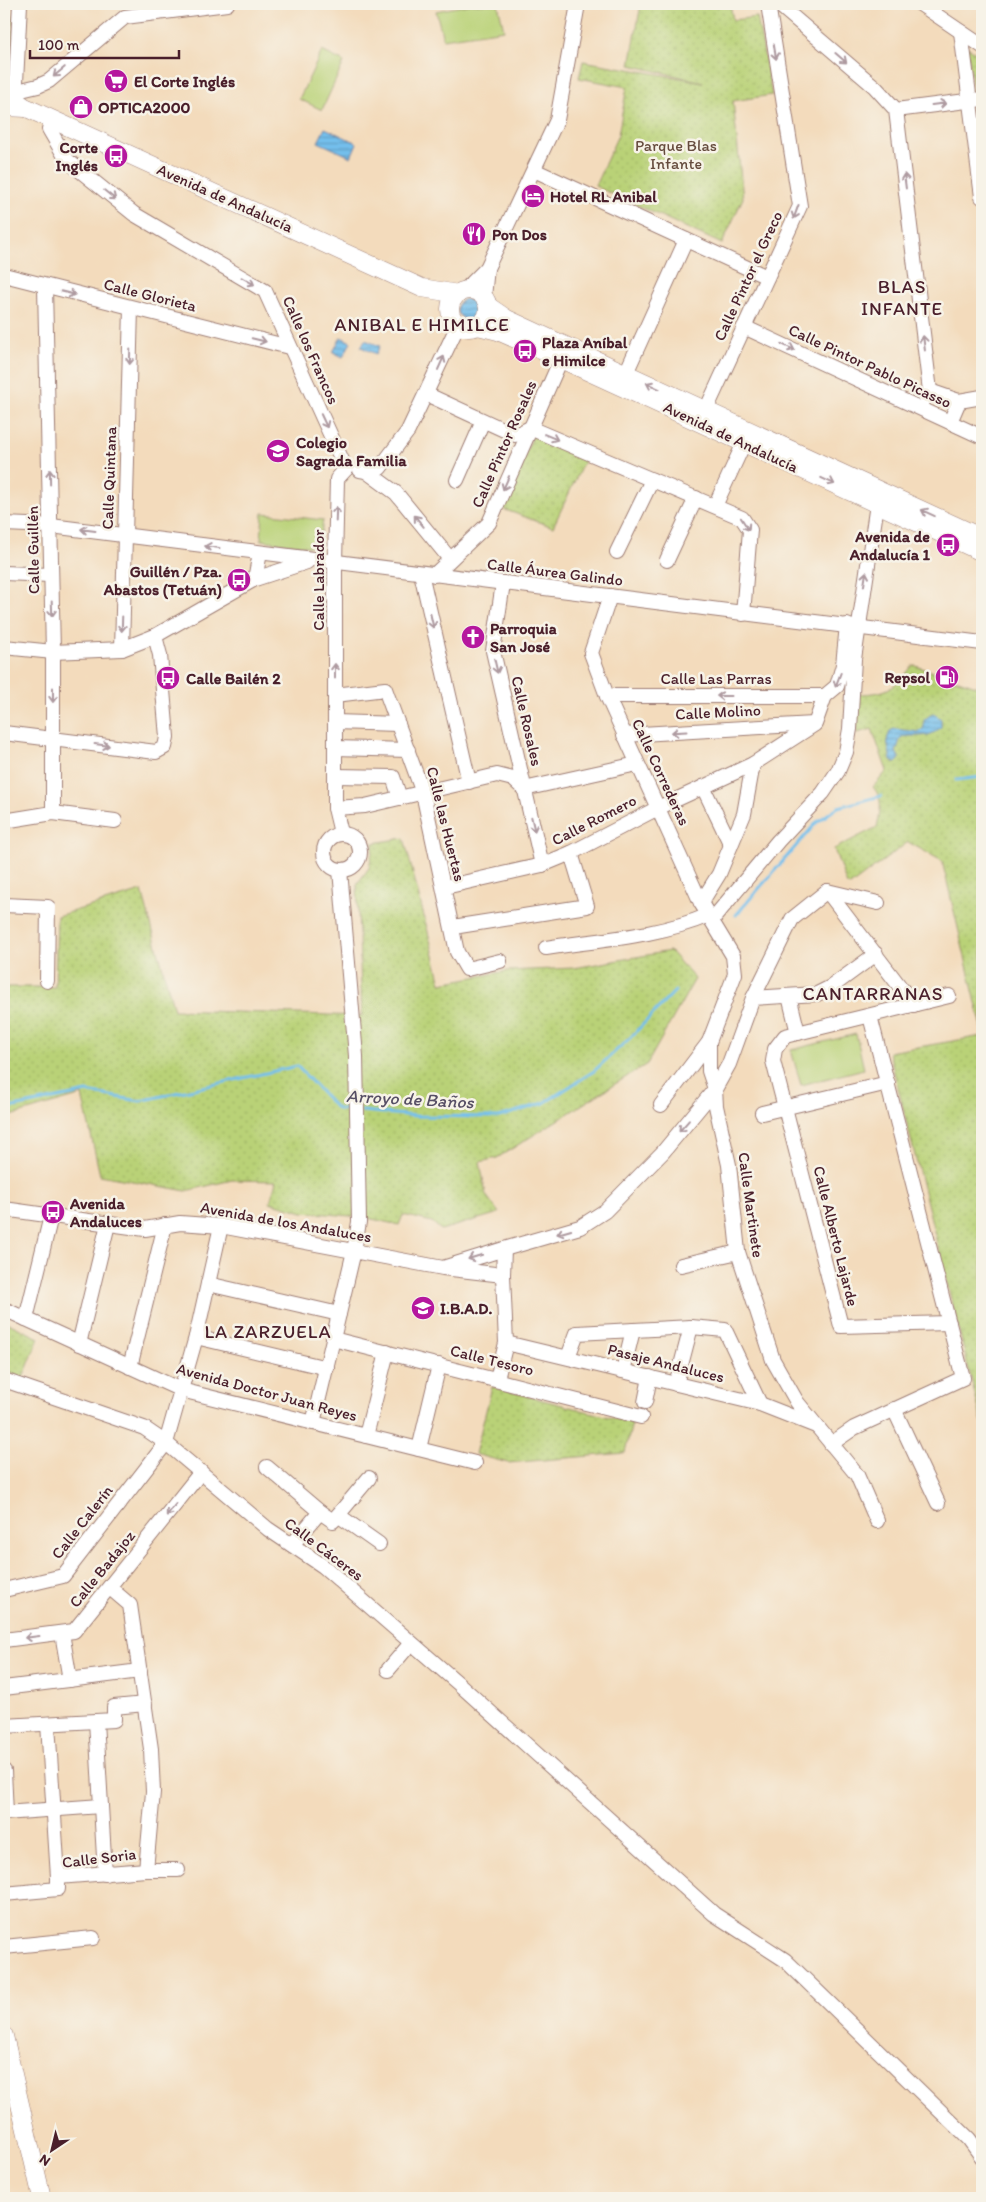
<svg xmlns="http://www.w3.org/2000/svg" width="986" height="2202" viewBox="0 0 986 2202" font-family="Itim,sans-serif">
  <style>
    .grass { fill: url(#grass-dots); stroke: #827851 }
    .pitch { fill: #b9d277; stroke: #827851 }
    .water { fill: url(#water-rules); stroke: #5f708c }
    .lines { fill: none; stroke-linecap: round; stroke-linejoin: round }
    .stream { stroke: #74c0ed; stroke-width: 3 }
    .minor-casing { stroke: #9e7d74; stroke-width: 16 }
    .major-casing { stroke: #9e7d74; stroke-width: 19 }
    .minor { stroke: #fff; stroke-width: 14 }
    .major { stroke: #fff; stroke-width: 18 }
    .oneway { stroke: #ae9aa0 }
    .labels { text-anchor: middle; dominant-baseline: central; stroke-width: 5; stroke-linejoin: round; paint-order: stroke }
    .poi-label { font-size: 16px; font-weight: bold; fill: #4a1f2b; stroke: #f7f3e8; text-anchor: start }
    .park-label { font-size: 16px; fill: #664c3e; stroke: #f7f3e8 }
    .street-label { font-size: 16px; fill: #4a1f2b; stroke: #f7f3e8 }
    .water-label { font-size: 18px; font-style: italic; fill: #574f65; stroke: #f7f3e8 }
    .quarter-label { font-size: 19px; letter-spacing: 1px; fill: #4a1f2b; stroke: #f7f3e8 }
  </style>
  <defs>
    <pattern id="grass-dots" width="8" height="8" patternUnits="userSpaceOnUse" patternTransform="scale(1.25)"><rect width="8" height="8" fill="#b9d277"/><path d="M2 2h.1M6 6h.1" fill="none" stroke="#a1b467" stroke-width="1.8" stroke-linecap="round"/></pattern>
    <pattern id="water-rules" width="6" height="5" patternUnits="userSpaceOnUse" patternTransform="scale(1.25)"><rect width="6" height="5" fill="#74c0ed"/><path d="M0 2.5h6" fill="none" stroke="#619bc0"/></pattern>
  </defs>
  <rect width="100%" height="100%" fill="#f7f3e8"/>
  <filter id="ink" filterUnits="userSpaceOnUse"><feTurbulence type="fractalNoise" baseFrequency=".02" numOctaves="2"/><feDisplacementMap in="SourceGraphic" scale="10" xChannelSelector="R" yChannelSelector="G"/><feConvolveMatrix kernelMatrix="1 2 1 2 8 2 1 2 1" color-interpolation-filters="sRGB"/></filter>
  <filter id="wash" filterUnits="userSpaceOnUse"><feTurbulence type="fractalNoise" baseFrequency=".0096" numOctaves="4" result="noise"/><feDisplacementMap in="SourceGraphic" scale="20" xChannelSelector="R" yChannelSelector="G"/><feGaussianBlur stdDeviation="1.12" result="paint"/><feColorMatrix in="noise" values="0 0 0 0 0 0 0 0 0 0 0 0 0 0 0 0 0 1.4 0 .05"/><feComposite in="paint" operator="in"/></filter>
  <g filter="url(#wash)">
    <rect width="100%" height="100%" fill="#f3dbbc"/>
    <g class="grass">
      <polygon points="641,4 730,4 733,20 757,17 772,95 733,101 743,198 722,244 595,186 618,135 627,87 579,78 583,61 703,82 630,65"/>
      <polygon points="4,5 13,16 11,79 4,78"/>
      <polygon points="967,47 982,56 982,95 974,96"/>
      <polygon points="533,436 586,457 553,527 500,508"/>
      <path d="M 913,665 L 982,688 L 982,1028 L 942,861 L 908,842 L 850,886 L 847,885 L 834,849 L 877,827 C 880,811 884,800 873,787 L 887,771 L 872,729 L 857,733 L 857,694 C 887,694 895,688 913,665 Z"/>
      <polygon points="404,838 441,983 508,971 574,968 670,951 695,979 647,1064 497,1158 480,1162 486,1195 499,1213 441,1230 432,1222 403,1215 399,1225 363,1217 303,1212 270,1202 276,1181 232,1180 186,1191 100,1175 82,1095 4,1118 4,987 55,987 57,916 142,891 174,1010 362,1016 357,884 369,868 374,843"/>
      <polygon points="982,1036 982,1422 889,1052"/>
      <polygon points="4,1321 39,1338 23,1378 4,1371"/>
      <polygon points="492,1387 632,1423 625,1453 508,1463 475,1454"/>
    </g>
    <g class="pitch">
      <polygon points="472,4 498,4 504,30 443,39 436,11"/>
      <polygon points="322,51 344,62 322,110 299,99"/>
      <polygon points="263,513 323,520 319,548 261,540"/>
      <polygon points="856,1034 864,1069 801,1085 791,1050"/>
    </g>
    <g class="water">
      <polygon points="325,128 357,143 351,157 318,142"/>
      <circle cx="467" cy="309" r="10"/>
      <polygon points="341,337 351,342 343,357 333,352"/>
      <polygon points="365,340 380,346 376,354 361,347"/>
      <path d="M 933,713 L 941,719 L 941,727 C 929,740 916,734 901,737 L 896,752 L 900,759 L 896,763 L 891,761 L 887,740 L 890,731 L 894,729 L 920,732 L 924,727 L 924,720 Z"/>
    </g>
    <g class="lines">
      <g class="stream">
        <polyline points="956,780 982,777"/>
        <polyline points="736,915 817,822 838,807 881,796"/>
        <polyline points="4,1109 87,1092 140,1101 297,1066 337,1109 353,1110"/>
        <polyline points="362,1111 416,1116 499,1117 544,1103 594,1071 630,1038 675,991"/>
      </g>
    </g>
  </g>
  <g filter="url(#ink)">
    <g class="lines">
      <g class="minor-casing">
        <g id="minor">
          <polyline points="778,4 875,87 896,110 930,391"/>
          <polyline points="920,4 982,46"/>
          <polyline points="961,32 982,197"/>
          <polyline points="12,96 16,82 20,4"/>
          <polyline points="5,105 17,91 38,86 49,81 125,17 227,4"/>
          <polyline points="896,110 982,99"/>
          <polyline points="52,120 49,129 67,160 134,214 265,291 346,469"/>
          <polyline points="534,170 767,277"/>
          <polyline points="4,275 289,347"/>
          <polyline points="45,287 53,652 53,813"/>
          <polyline points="464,291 487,268 557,120 578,4"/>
          <polyline points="484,297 487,268"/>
          <polyline points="744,327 982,437"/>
          <polyline points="626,373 686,240"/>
          <polyline points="426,394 515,435 530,428 742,518 750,530 743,614"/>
          <polyline points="926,398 930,391 959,401 950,422"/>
          <polyline points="959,401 982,397"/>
          <polyline points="706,410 800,206 768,4"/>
          <polyline points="360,470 366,471 396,493 450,559"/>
          <polyline points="366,471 380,468 408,431 458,325"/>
          <polyline points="457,480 483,421"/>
          <polyline points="715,506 744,443"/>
          <polyline points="4,524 51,526 982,643"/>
          <polyline points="617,552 652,480"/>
          <polyline points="667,560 696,498"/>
          <polyline points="4,573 50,575"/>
          <polyline points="421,573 469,782"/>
          <polyline points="434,575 489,523 561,359"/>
          <polyline points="255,579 260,553"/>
          <polyline points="503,583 493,651 542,865"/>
          <polyline points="610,596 591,653 607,696 701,903 733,956 735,974 709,1042 661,1105"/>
          <polyline points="4,647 53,652 122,649 155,636 255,579 307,562"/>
          <polyline points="122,649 131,308"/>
          <polyline points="335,695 385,689 423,793 457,952 467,969 500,961"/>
          <polyline points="607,696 825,696"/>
          <polyline points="335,722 398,724"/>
          <polyline points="4,733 156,752 165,747 167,737 160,655 155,636"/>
          <polyline points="624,735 814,724"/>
          <polyline points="335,748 408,750"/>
          <polyline points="335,776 393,777 400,798"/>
          <polyline points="703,787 731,845"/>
          <polyline points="335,808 365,806 497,775 513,779 524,789 637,764"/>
          <polyline points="4,821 53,813 115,821"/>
          <polyline points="341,833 335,808 335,562 337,479 346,469"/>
          <circle cx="342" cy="852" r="18"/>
          <polyline points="445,887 542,865 571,853 658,808 753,764"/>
          <polyline points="827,891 792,919 753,998 729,1064 715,1089 716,1106 729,1165 738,1252 773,1360 797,1402 857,1475 877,1521"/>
          <polyline points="827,891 914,1005"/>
          <polyline points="827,891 878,903"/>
          <polyline points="701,903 719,874 744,814 753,764 815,724 825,696 837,686 843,665 847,625"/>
          <polyline points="4,905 48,907 47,981"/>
          <polyline points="712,920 778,841 823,793 838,771 846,752 850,729 854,659 877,504"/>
          <polyline points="453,927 587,906 571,853"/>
          <path d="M 546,948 C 598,940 660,936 709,915"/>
          <polyline points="789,996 798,1033"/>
          <polyline points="753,998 817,994 831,987 876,954"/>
          <polyline points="762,1113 888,1083"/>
          <polyline points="4,1209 145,1229 180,1223 221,1226 443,1268 503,1275 504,1249 443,1268"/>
          <polyline points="504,1249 580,1227 605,1211 663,1152 715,1089 709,1071 709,1042"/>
          <polyline points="681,1265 738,1252"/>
          <polyline points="208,1284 339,1314"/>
          <polyline points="4,1309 181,1390 475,1463"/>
          <polyline points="26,1319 51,1216"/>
          <polyline points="949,1323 841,1326 773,1061 775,1049 785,1036 949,996"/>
          <polyline points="196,1337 327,1368"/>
          <polyline points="333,1339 641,1417"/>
          <polyline points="506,1343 760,1404 816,1426"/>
          <polyline points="79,1344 108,1224"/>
          <polyline points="568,1357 577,1333 691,1327 725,1330 760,1404"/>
          <polyline points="130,1367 165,1225"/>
          <polyline points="623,1371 633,1330"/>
          <polyline points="497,1379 506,1343 503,1275"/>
          <polyline points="4,1380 144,1428 166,1443 268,1529 323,1566 459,1684 714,1914 785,1960 969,2139 982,2157"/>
          <polyline points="676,1384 691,1327"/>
          <polyline points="645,1402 650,1377"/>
          <polyline points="894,1409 938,1503"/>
          <polyline points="313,1423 354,1251 359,1222 356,1056 340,870"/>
          <polyline points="366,1436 387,1352"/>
          <polyline points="831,1444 854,1428 963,1378 870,1016"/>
          <polyline points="419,1449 439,1365"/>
          <polyline points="267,1467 320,1512 292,1545"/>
          <polyline points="320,1512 333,1521 369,1478"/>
          <polyline points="338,1515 379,1544"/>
          <polyline points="110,1588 130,1605 151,1749 153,1792 146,1870"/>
          <polyline points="4,1590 63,1576 166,1443 196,1337 221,1226"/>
          <polyline points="62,1633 70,1680"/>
          <polyline points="4,1640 74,1631 201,1472"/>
          <polyline points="388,1670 411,1643"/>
          <polyline points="4,1688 140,1671"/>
          <polyline points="96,1721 105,1874"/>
          <polyline points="48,1724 58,1877"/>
          <polyline points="4,1726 114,1720 114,1707 145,1704"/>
          <polyline points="4,1771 6,1813"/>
          <polyline points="4,1813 101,1806"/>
          <polyline points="4,1894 58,1889 58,1877 146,1870 178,1870"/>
          <polyline points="4,1947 93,1938"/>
        </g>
      </g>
      <g class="major-casing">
        <g id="major">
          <polyline points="4,92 26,108"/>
          <polyline points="4,107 27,108 422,288 458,294"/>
          <circle cx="469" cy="309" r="19"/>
          <polyline points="488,306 507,319 982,538"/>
          <polyline points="478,326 498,331 561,359 982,552"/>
          <polyline points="4,2036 42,2198"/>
        </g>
      </g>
      <use href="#minor" class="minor"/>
      <use href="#major" class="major"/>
    </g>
    <defs><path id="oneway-shaft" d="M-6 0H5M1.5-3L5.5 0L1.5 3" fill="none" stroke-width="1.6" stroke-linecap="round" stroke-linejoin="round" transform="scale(1.25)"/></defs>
    <g class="oneway">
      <use href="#oneway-shaft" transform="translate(775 52) rotate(81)"/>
      <use href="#oneway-shaft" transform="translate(841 58) rotate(41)"/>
      <use href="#oneway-shaft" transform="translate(59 72) rotate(140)"/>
      <use href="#oneway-shaft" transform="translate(939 104) rotate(-7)"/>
      <use href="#oneway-shaft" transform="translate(905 181) rotate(-97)"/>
      <use href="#oneway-shaft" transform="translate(110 195) rotate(39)"/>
      <use href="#oneway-shaft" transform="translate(796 212) rotate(110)"/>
      <use href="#oneway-shaft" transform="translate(248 281) rotate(30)"/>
      <use href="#oneway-shaft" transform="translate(68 293) rotate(14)"/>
      <use href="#oneway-shaft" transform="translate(259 340) rotate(14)"/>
      <use href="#oneway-shaft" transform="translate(924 343) rotate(-97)"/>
      <use href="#oneway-shaft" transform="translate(788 347) rotate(25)"/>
      <use href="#oneway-shaft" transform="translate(130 357) rotate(92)"/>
      <use href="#oneway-shaft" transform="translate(441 363) rotate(-66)"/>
      <use href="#oneway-shaft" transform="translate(653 386) rotate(-155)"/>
      <use href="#oneway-shaft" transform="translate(324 421) rotate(65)"/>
      <use href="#oneway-shaft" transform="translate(551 437) rotate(23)"/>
      <use href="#oneway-shaft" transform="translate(50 477) rotate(-91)"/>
      <use href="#oneway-shaft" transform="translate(828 481) rotate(25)"/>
      <use href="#oneway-shaft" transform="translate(506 483) rotate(114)"/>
      <use href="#oneway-shaft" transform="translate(928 513) rotate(-155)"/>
      <use href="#oneway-shaft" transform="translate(336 514) rotate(-88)"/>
      <use href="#oneway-shaft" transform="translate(419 521) rotate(-129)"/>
      <use href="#oneway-shaft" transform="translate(745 524) rotate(57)"/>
      <use href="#oneway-shaft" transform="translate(88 530) rotate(-173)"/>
      <use href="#oneway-shaft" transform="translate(212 547) rotate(-172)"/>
      <use href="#oneway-shaft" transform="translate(865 579) rotate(-81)"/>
      <use href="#oneway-shaft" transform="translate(52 609) rotate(88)"/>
      <use href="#oneway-shaft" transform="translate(432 621) rotate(77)"/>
      <use href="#oneway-shaft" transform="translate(122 624) rotate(92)"/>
      <use href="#oneway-shaft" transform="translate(496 666) rotate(77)"/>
      <use href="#oneway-shaft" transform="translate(335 671) rotate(-90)"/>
      <use href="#oneway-shaft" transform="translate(838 680) rotate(111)"/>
      <use href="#oneway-shaft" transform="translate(53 695) rotate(90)"/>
      <use href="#oneway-shaft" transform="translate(724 696) rotate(180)"/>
      <use href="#oneway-shaft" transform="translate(679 732) rotate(177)"/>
      <use href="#oneway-shaft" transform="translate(102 745) rotate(7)"/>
      <use href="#oneway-shaft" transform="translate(533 824) rotate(77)"/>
      <use href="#oneway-shaft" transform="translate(684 1126) rotate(131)"/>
      <use href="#oneway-shaft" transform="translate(564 1232) rotate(164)"/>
      <use href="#oneway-shaft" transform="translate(475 1257) rotate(163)"/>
      <use href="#oneway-shaft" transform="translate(171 1510) rotate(128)"/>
      <use href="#oneway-shaft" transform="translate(32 1637) rotate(173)"/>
    </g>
  </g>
  <defs>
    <g id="supermarket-disc" transform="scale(1.25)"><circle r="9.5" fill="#b5179e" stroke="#f7f3e8"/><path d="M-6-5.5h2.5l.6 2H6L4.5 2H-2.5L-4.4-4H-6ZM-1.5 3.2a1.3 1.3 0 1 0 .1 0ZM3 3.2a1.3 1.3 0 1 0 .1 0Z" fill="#fff"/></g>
    <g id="shop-disc" transform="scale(1.25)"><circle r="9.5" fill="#b5179e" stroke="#f7f3e8"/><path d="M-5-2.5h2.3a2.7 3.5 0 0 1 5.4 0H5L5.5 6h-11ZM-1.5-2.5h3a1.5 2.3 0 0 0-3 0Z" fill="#fff"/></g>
    <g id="bus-disc" transform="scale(1.25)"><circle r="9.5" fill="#b5179e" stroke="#f7f3e8"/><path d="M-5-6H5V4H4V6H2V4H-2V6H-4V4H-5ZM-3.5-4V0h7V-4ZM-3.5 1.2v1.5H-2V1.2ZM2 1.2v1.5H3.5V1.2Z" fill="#fff"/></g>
    <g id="hotel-disc" transform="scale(1.25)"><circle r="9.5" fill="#b5179e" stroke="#f7f3e8"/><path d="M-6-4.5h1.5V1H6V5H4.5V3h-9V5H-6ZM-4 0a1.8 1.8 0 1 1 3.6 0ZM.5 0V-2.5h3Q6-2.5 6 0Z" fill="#fff"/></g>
    <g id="restaurant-disc" transform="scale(1.25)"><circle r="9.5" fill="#b5179e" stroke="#f7f3e8"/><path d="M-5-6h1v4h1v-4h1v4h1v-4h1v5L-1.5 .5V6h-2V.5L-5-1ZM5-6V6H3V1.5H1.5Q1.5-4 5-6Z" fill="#fff"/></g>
    <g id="school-disc" transform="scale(1.25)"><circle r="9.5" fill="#b5179e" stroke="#f7f3e8"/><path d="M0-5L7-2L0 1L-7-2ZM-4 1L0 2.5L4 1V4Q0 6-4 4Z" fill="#fff"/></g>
    <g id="church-disc" transform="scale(1.25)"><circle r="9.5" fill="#b5179e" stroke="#f7f3e8"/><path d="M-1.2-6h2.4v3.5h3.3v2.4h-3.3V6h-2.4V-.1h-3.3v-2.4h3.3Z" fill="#fff"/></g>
    <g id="fuel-disc" transform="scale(1.25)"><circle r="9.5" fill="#b5179e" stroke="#f7f3e8"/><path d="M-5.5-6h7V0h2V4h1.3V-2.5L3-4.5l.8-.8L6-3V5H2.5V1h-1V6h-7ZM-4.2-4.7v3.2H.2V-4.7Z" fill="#fff"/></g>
  </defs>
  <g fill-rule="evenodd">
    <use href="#supermarket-disc" x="116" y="81"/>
    <use href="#shop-disc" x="81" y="107"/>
    <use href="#bus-disc" x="116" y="156"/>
    <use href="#hotel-disc" x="533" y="196"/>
    <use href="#restaurant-disc" x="474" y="234"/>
    <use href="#bus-disc" x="525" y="351"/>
    <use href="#school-disc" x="278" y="451"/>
    <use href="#bus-disc" x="948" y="545"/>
    <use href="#bus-disc" x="239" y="580"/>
    <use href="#church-disc" x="473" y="637"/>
    <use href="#fuel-disc" x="947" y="677"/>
    <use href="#bus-disc" x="168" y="678"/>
    <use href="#bus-disc" x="53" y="1212"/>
    <use href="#school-disc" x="423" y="1308"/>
  </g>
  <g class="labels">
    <g class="poi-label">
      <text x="134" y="81">El Corte Inglés</text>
      <text x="98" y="107">OPTICA2000</text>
      <text x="98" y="147" text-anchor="end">Corte<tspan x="98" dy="18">Inglés</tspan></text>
      <text x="550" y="196">Hotel RL Anibal</text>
      <text x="492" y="234">Pon Dos</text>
      <text x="542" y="342">Plaza Aníbal<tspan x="542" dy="18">e Himilce</tspan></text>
      <text x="296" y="442">Colegio<tspan x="296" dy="18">Sagrada Familia</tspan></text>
      <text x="930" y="536" text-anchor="end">Avenida de<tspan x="930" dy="18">Andalucía 1</tspan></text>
      <text x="222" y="571" text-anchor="end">Guillén / Pza.<tspan x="222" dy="18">Abastos (Tetuán)</tspan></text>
      <text x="490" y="628">Parroquia<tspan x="490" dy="18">San José</tspan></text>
      <text x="930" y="677" text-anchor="end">Repsol</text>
      <text x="186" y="678">Calle Bailén 2</text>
      <text x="70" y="1203">Avenida<tspan x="70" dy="18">Andaluces</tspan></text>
      <text x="440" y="1308">I.B.A.D.</text>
    </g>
    <g class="park-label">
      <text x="676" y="145">Parque Blas<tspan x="676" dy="18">Infante</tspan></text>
    </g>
    <g class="street-label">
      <text transform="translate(225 198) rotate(24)">Avenida de Andalucía</text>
      <text transform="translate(748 276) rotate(-65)">Calle Pintor el Greco</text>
      <text transform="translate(150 295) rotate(14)">Calle Glorieta</text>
      <text transform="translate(311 350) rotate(66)">Calle los Francos</text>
      <text transform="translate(870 366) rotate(25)">Calle Pintor Pablo Picasso</text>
      <text transform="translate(731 437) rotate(25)">Avenida de Andalucía</text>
      <text transform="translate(504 444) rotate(-66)">Calle Pintor Rosales</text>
      <text transform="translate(109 478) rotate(-88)">Calle Quintana</text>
      <text transform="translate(33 550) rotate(-91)">Calle Guillén</text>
      <text transform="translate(555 572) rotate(7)">Calle Áurea Galindo</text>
      <text transform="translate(318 580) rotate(-90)">Calle Labrador</text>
      <text x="716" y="678">Calle Las Parras</text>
      <text transform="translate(718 712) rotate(-3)">Calle Molino</text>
      <text transform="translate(527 721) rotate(77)">Calle Rosales</text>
      <text transform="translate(661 772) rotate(65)">Calle Correderas</text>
      <text transform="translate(594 820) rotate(-27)">Calle Romero</text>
      <text transform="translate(446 824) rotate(76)">Calle las Huertas</text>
      <text transform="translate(751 1205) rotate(82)">Calle Martinete</text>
      <text transform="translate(286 1222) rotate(10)">Avenida de los Andaluces</text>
      <text transform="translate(836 1236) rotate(76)">Calle Alberto Lajarde</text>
      <text transform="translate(492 1360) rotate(14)">Calle Tesoro</text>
      <text transform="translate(666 1363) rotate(14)">Pasaje Andaluces</text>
      <text transform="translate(267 1392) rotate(15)">Avenida Doctor Juan Reyes</text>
      <text transform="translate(82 1522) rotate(-52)">Calle Calerín</text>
      <text transform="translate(324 1549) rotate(37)">Calle Cáceres</text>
      <text transform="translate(102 1569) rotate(-51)">Calle Badajoz</text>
      <text transform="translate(99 1858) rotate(-7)">Calle Soria</text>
    </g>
    <g class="water-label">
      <text transform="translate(410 1099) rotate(3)">Arroyo de Baños</text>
    </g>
    <g class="quarter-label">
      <text x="902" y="286">BLAS<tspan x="902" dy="22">INFANTE</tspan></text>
      <text x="422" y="324">ANIBAL E HIMILCE</text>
      <text x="873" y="993">CANTARRANAS</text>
      <text x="268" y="1331">LA ZARZUELA</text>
    </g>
  </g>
  <rect width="986" height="2202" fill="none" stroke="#f7f3e8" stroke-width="20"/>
  <g transform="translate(52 2150) rotate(215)" stroke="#f7f3e8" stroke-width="4" paint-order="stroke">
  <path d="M0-4L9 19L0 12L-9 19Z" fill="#4a1f2b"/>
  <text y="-8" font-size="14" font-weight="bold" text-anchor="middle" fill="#4a1f2b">N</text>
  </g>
  <path d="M30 50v8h149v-8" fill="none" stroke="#4a1f2b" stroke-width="2.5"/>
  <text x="38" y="50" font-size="15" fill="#4a1f2b" stroke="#f7f3e8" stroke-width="4" paint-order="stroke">100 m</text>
</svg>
